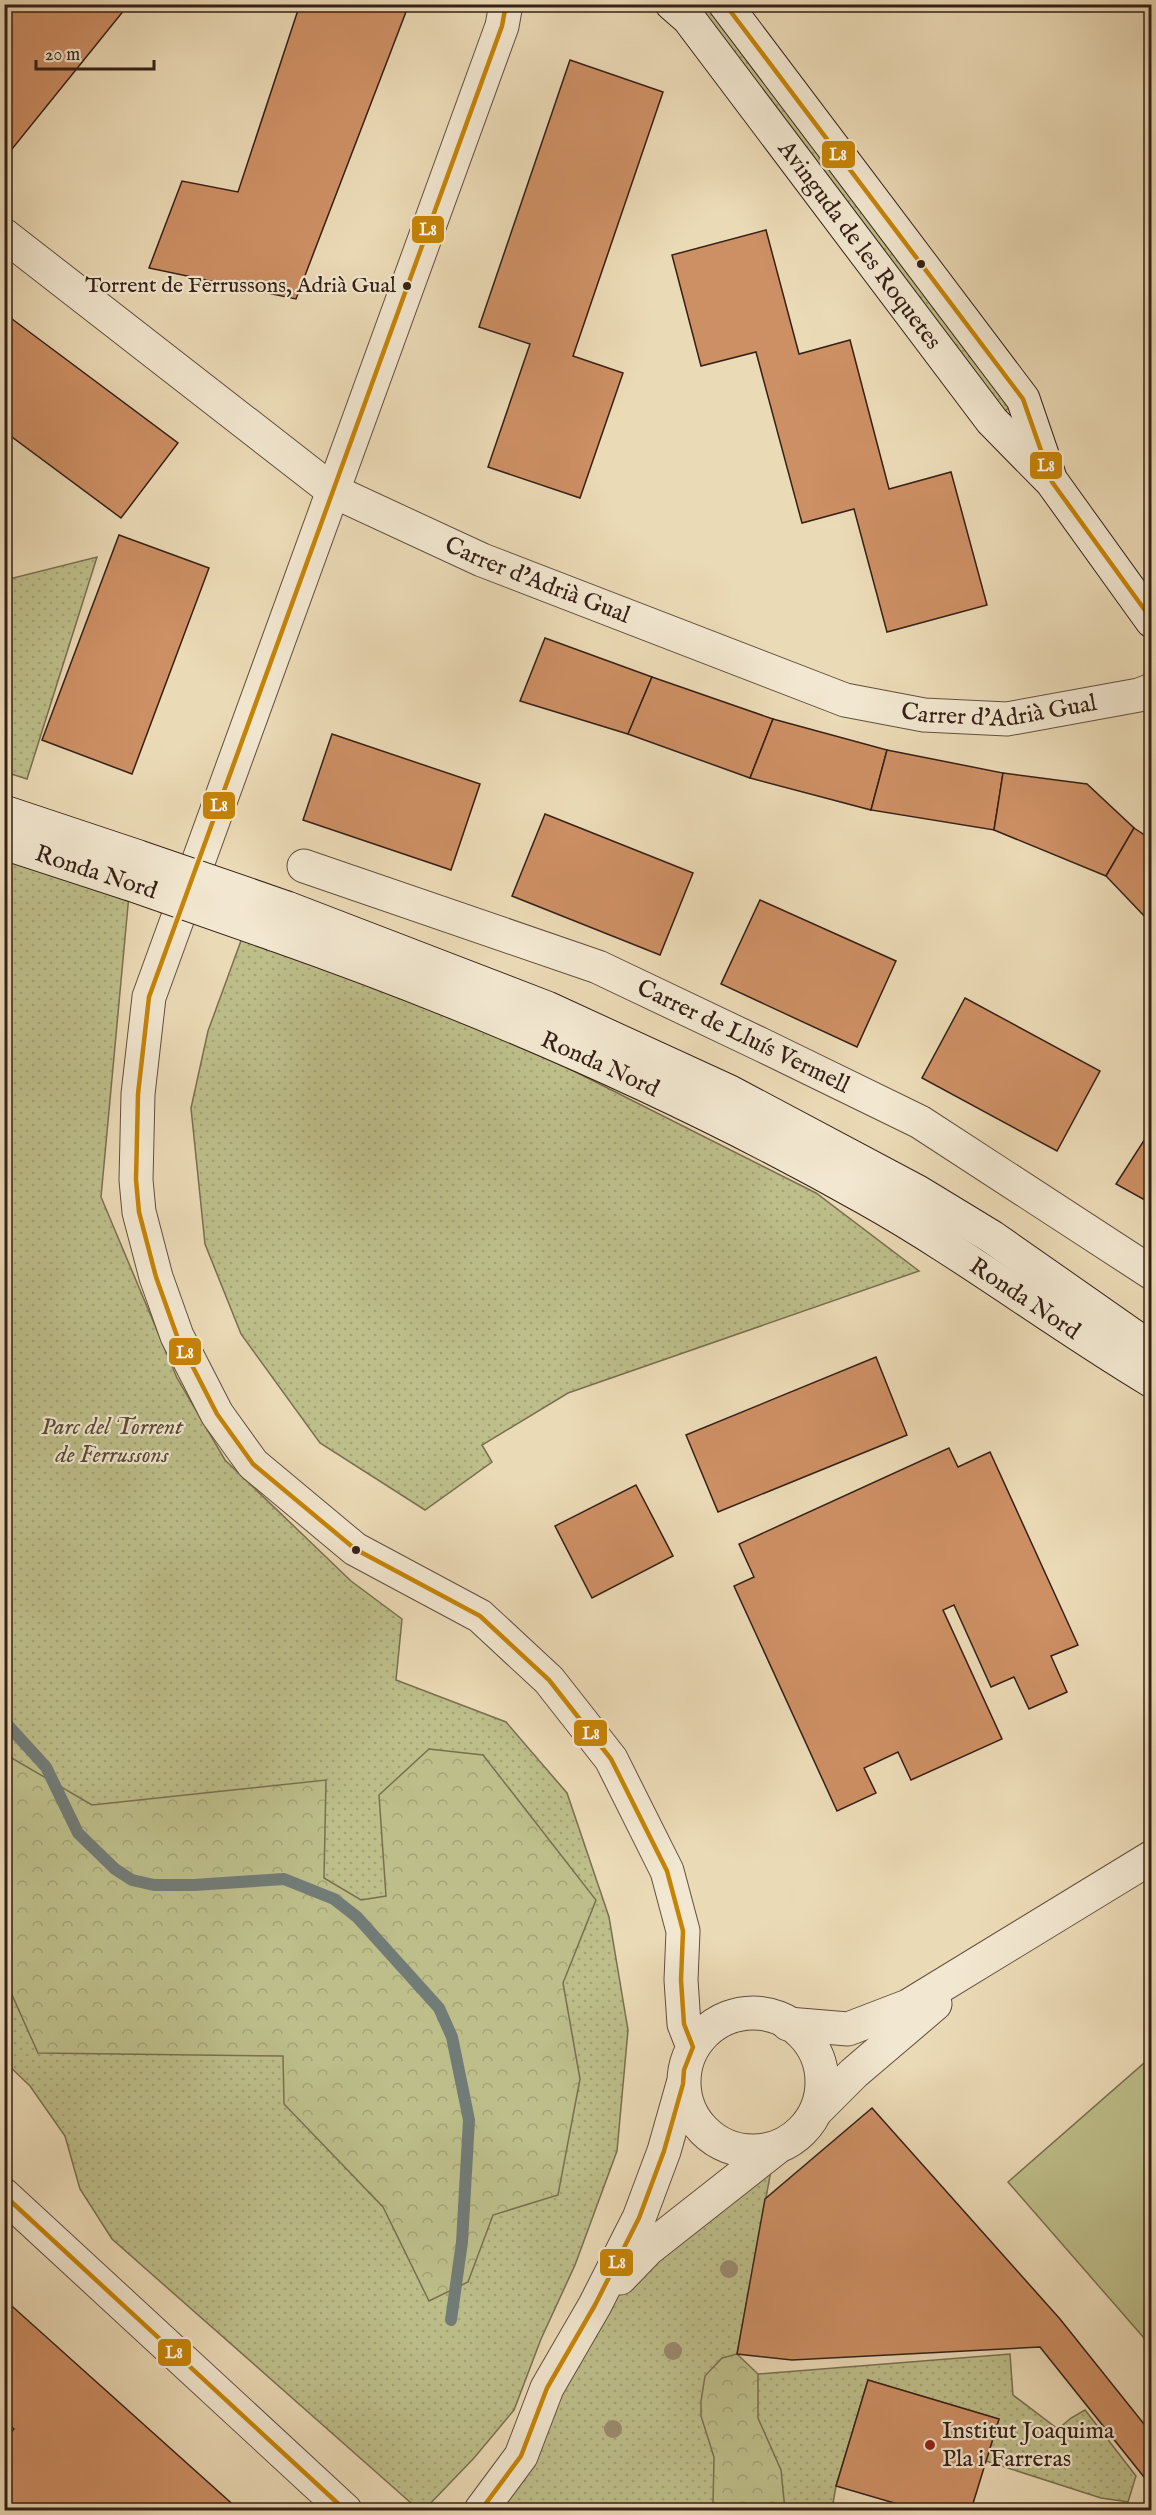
<svg xmlns="http://www.w3.org/2000/svg" width="1156" height="2515" viewBox="0 0 1156 2515" font-family="'IM FELL English',serif">
  <style>
    .grass { fill: url(#grass-dots); stroke: #796f50; stroke-width: 1.5 }
    .forest { fill: url(#forest-crowns); stroke: #796f50; stroke-width: 1.5 }
    .pitch { fill: #bdbe8a; stroke: #796f50; stroke-width: 1.5 }
    .lines { fill: none; stroke-linecap: round; stroke-linejoin: round }
    .stream { stroke: #727c77; stroke-width: 12 }
    .building { fill: #cd8f64; stroke: #352016; stroke-width: 1.5 }
    .street-casing { stroke: #624e3e; stroke-width: 35 }
    .secondary-casing { stroke: #352016; stroke-width: 35 }
    .street { stroke: #f2e7d0; stroke-width: 33 }
    .secondary { stroke: #f2e7d0; stroke-width: 33 }
    .secondary-bridge-casing { stroke: #352016; stroke-width: 35; stroke-linecap: butt }
    .secondary-bridge { stroke: #f2e7d0; stroke-width: 33 }
    .bus-1-casing { stroke: #f2e7d0; stroke-width: 9 }
    .bus-1 { stroke: #c68406; stroke-width: 4.5 }
    .tree { fill: #9a8a6e }
    .bus-dot { fill: #352016; stroke: #f2e7d0; stroke-width: 2 }
    .poi-dot { fill: #8f2418; stroke: #f2e7d0; stroke-width: 2 }
    .labels { text-anchor: middle; dominant-baseline: central; stroke-width: 4.5; stroke-linejoin: round; paint-order: stroke }
    .bus-label { font-size: 22px; fill: #352016; stroke: #f2e7d0; text-anchor: end }
    .street-label { font-size: 24px; fill: #352016; stroke: #f2e7d0 }
    .park-label { font-size: 24px; font-style: italic; fill: #574833; stroke: #f2e7d0 }
    .poi-label { font-size: 24px; fill: #352016; stroke: #f2e7d0; text-anchor: start }
    .line-badge { stroke: #f2e7d0; stroke-width: 2 }
    .badge-label { font-size: 16px; text-anchor: middle; font-weight: bold; fill: #fff }
  </style>
  <defs>
    <pattern id="grass-dots" width="8" height="8" patternUnits="userSpaceOnUse" patternTransform="scale(1.5)"><rect width="8" height="8" fill="#bdbe8a"/><path d="M2 2h.1M6 6h.1" fill="none" stroke="#a3a376" stroke-width="1.8" stroke-linecap="round"/></pattern>
    <pattern id="forest-crowns" width="20" height="18" patternUnits="userSpaceOnUse" patternTransform="scale(1.5)"><rect width="20" height="18" fill="#bdbe8a"/><path d="M2 6a3 3 0 1 1 6 0M12 15a3 3 0 1 1 6 0" fill="none" stroke="#a3a376"/></pattern>
  </defs>
  <rect width="100%" height="100%" fill="#ebdab6"/>
  <filter id="stains"><feTurbulence type="fractalNoise" baseFrequency=".00333" numOctaves="4"/><feColorMatrix values="0 0 0 0 .2 0 0 0 0 .09 0 0 0 0 .02 0 0 0 .5 -.17"/></filter>
  <radialGradient id="worn" r=".72"><stop offset=".6" stop-color="#630" stop-opacity="0"/><stop offset="1" stop-color="#630" stop-opacity=".3"/></radialGradient>
  <g class="grass">
    <polygon points="694,5 710,5 1012,405 1004,412"/>
    <polygon points="97,557 27,779 5,772 5,580"/>
    <polygon points="4,843 130,884 101,1197 177,1378 225,1460 351,1581 402,1619 396,1680 506,1722 567,1793 609,1917 628,2030 617,2151 575,2265 541,2339 514,2410 474,2458 424,2510 419,2510 112,2239 80,2189 65,2136 30,2086 5,2062"/>
    <polygon points="242,938 355,979 540,1054 816,1193 919,1271 568,1393 482,1445 492,1462 425,1510 320,1443 241,1334 205,1244 191,1108 208,1031"/>
    <polygon points="775,2149 732,2381 758,2374 1010,2354 1013,2395 1058,2429 1071,2418 1085,2410 1136,2476 1128,2502 1101,2498 986,2461 999,2419 868,2380 836,2486 833,2503 854,2510 481,2510 588,2319"/>
  </g>
  <g class="forest">
    <polygon points="429,1749 483,1755 596,1900 563,1983 580,2079 558,2195 493,2215 468,2282 429,2301 383,2207 284,2104 283,2056 38,2053 12,1995 4,1993 5,1754 92,1805 326,1780 324,1878 361,1900 386,1896 379,1795"/>
    <polygon points="737,2354 758,2374 758,2418 781,2470 785,2510 715,2510 713,2504 714,2457 701,2416 701,2401 705,2376 722,2358"/>
  </g>
  <polygon class="pitch" points="1151,2057 1151,2346 1008,2182"/>
  <g class="lines">
    <polyline class="stream" points="4,1721 46,1767 78,1833 115,1869 132,1880 154,1885 194,1885 284,1879 334,1899 357,1917 439,2008 452,2037 469,2120 462,2242 451,2320"/>
  </g>
  <g class="building">
    <polygon points="6,4 129,4 12,149 4,143"/>
    <polygon points="300,4 409,4 296,299 149,268 182,181 238,192"/>
    <polygon points="570,60 663,92 573,356 623,373 580,498 488,467 530,344 479,327"/>
    <polygon points="766,230 799,354 850,340 889,489 951,472 987,605 887,632 854,509 802,523 756,352 701,366 672,255"/>
    <polygon points="4,313 178,443 121,518 4,431"/>
    <polygon points="119,535 209,568 132,774 42,740"/>
    <polygon points="545,638 652,677 628,734 520,701"/>
    <polygon points="652,677 773,719 750,778 628,734"/>
    <polygon points="773,719 887,750 871,810 750,778"/>
    <polygon points="332,734 480,784 451,870 303,820"/>
    <polygon points="887,750 1003,773 994,830 871,810"/>
    <polygon points="1003,773 1087,784 1134,828 1106,876 994,830"/>
    <polygon points="545,814 693,873 660,955 512,896"/>
    <polygon points="1134,828 1152,840 1152,927 1148,920 1106,876"/>
    <polygon points="760,900 896,961 857,1047 721,984"/>
    <polygon points="965,998 1100,1071 1057,1151 922,1078"/>
    <polygon points="1152,1128 1152,1204 1116,1184"/>
    <polygon points="876,1357 907,1435 718,1512 686,1435"/>
    <polygon points="949,1448 958,1467 990,1452 1078,1645 1051,1656 1067,1692 1029,1709 1014,1677 991,1687 954,1605 943,1610 1002,1739 911,1780 898,1752 864,1768 876,1793 837,1811 734,1586 754,1577 739,1544"/>
    <polygon points="636,1485 673,1556 592,1598 555,1526"/>
    <polygon points="872,2108 1060,2319 1152,2434 1152,2487 1040,2347 792,2360 737,2354 765,2199"/>
    <polygon points="4,2299 239,2510 4,2510 4,2439 14,2429 4,2420"/>
    <polygon points="868,2380 999,2419 971,2510 918,2510 836,2486"/>
  </g>
  <g class="lines">
    <g class="street-casing">
      <g id="street">
        <polyline points="506,4 502,26 149,997 138,1094 136,1180 139,1212 156,1277 177,1336 217,1414 253,1464 355,1549 480,1616 549,1680 611,1759 667,1871 683,1931 681,1980 684,2024 693,2047"/>
        <path id="s1" d="M 4,235 L 333,491 L 482,560 L 845,700 L 924,715 L 1007,719 L 1139,695 L 1152,690"/>
        <path id="s2" d="M 304,866 L 598,967 L 762,1045 L 920,1122 L 1152,1273"/>
        <circle cx="753" cy="2082" r="69"/>
        <polyline points="788,2024 848,2029 908,2006 1152,1857"/>
        <polyline points="818,2109 854,2073 935,2004"/>
        <polyline points="4,2195 345,2510"/>
        <polyline points="620,2278 648,2249 775,2149"/>
        <polyline points="481,2510 521,2456 547,2388 595,2305 639,2218 664,2151 683,2084"/>
      </g>
    </g>
    <g class="secondary-casing">
      <g id="secondary">
        <path id="s3" d="M 672,4 L 689,19 L 992,421 L 1052,482 L 1152,621"/>
        <polyline points="725,4 1023,399 1049,475"/>
        <polyline points="4,812 139,857"/>
        <polyline points="4,843 130,884"/>
        <polyline points="287,908 547,1008 730,1092 918,1192 992,1237 1152,1349"/>
        <path id="s4" d="M 273,934 C 478,1006 678,1092 867,1199 C 965,1254 1055,1323 1152,1381"/>
      </g>
    </g>
    <use href="#street" class="street"/>
    <use href="#secondary" class="secondary"/>
    <g class="secondary-bridge-casing">
      <g id="secondary-bridge">
        <polyline points="139,857 287,908"/>
        <polyline points="130,884 273,934"/>
      </g>
    </g>
    <use href="#secondary-bridge" class="secondary-bridge"/>
    <g class="bus-1-casing">
      <g id="bus-1">
        <polyline points="725,4 1023,399 1052,482 1152,620"/>
        <polyline points="4,2195 345,2510"/>
        <polyline points="481,2510 521,2456 547,2388 595,2305 639,2218 664,2151 683,2084 684,2070 693,2047 684,2024 681,1980 683,1931 667,1871 611,1759 549,1680 480,1616 355,1549 253,1464 217,1414 177,1336 156,1277 139,1212 136,1180 138,1094 149,997 502,26 506,4"/>
      </g>
    </g>
    <use href="#bus-1" class="bus-1"/>
  </g>
  <g class="tree">
    <circle cx="729" cy="2269" r="9"/>
    <circle cx="673" cy="2351" r="9"/>
    <circle cx="613" cy="2429" r="9"/>
  </g>
  <g class="bus-dot">
    <circle cx="921" cy="264" r="5"/>
    <circle cx="407" cy="286" r="5"/>
    <circle cx="356" cy="1550" r="5"/>
  </g>
  <circle class="poi-dot" cx="930" cy="2445" r="6"/>
  <g class="labels">
    <g class="bus-label">
      <text x="396" y="286">Torrent de Ferrussons, Adrià Gual</text>
    </g>
    <g class="street-label">
      <text stroke="none"><textPath href="#s3" startOffset="306">Avinguda de les Roquetes</textPath></text>
      <text stroke="none"><textPath href="#s1" startOffset="640">Carrer d'Adrià Gual</textPath></text>
      <text stroke="none"><textPath href="#s1" startOffset="1126">Carrer d'Adrià Gual</textPath></text>
      <text transform="translate(96 873) rotate(18)">Ronda Nord</text>
      <text stroke="none"><textPath href="#s2" startOffset="472">Carrer de Lluís Vermell</textPath></text>
      <text stroke="none"><textPath href="#s4" startOffset="352">Ronda Nord</textPath></text>
      <text stroke="none"><textPath href="#s4" startOffset="838">Ronda Nord</textPath></text>
    </g>
    <g class="park-label">
      <text x="112" y="1427">Parc del Torrent<tspan x="112" dy="28">de Ferrussons</tspan></text>
    </g>
    <g class="poi-label">
      <text x="942" y="2431">Institut Joaquima<tspan x="942" dy="28">Pla i Farreras</tspan></text>
    </g>
  </g>
  <g class="line-badge">
    <rect x="821" y="140" width="35" height="29" rx="6" fill="#c68406"/>
    <rect x="411" y="215" width="34" height="29" rx="6" fill="#c68406"/>
    <rect x="1029" y="451" width="34" height="29" rx="6" fill="#c68406"/>
    <rect x="202" y="791" width="34" height="29" rx="6" fill="#c68406"/>
    <rect x="168" y="1337" width="34" height="29" rx="6" fill="#c68406"/>
    <rect x="573" y="1719" width="35" height="28" rx="6" fill="#c68406"/>
    <rect x="599" y="2248" width="35" height="29" rx="6" fill="#c68406"/>
    <rect x="157" y="2338" width="35" height="29" rx="6" fill="#c68406"/>
  </g>
  <g class="badge-label">
    <text x="838" y="160">L8</text>
    <text x="428" y="235">L8</text>
    <text x="1046" y="471">L8</text>
    <text x="219" y="811">L8</text>
    <text x="185" y="1358">L8</text>
    <text x="591" y="1739">L8</text>
    <text x="617" y="2268">L8</text>
    <text x="174" y="2358">L8</text>
  </g>
  <rect width="1156" height="2515" fill="none" stroke="#ebdab6" stroke-width="24"/>
  <rect x="6" y="6" width="1144" height="2503" fill="none" stroke="#352016" stroke-width="3"/>
  <rect x="12" y="12" width="1132" height="2491" fill="none" stroke="#352016" stroke-width="1.5"/>
  <path d="M36 60v9h118v-9" fill="none" stroke="#352016" stroke-width="3"/>
  <text x="45" y="60" font-size="18" fill="#352016" stroke="#f2e7d0" stroke-width="4.5" paint-order="stroke">20 m</text>
  <rect width="100%" height="100%" filter="url(#stains)"/>
  <rect width="100%" height="100%" fill="url(#worn)"/>
</svg>
